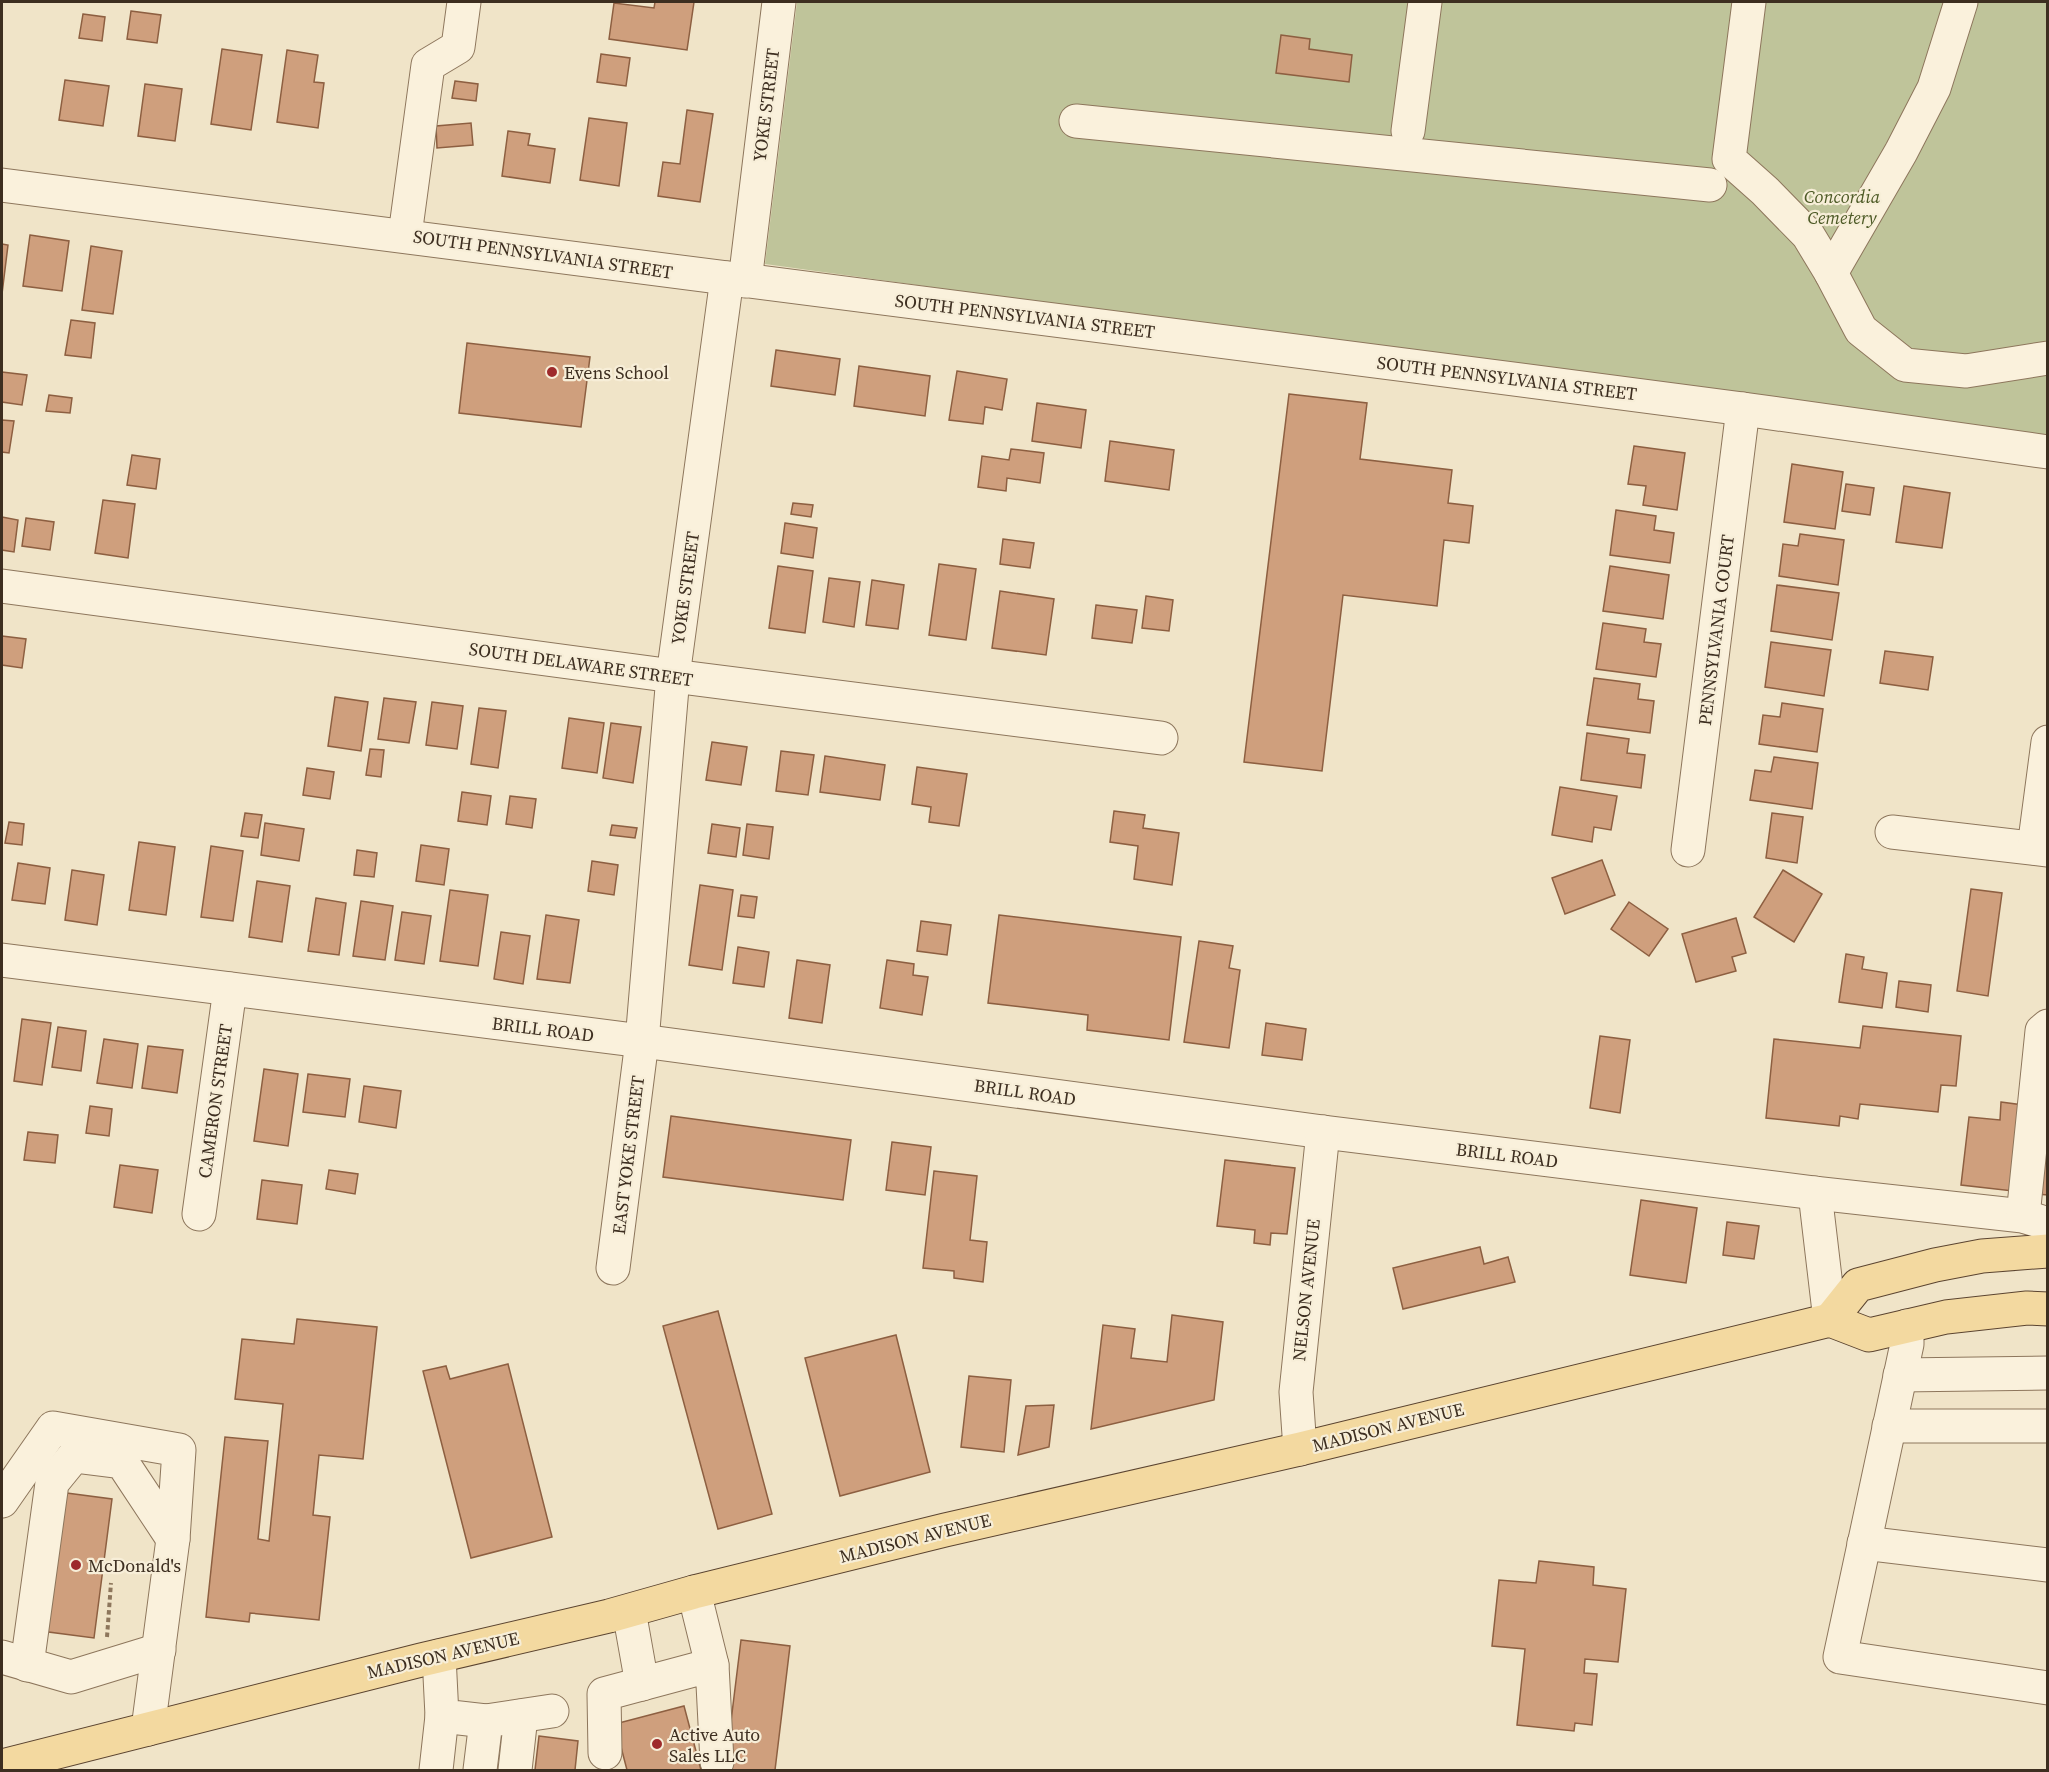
<svg xmlns="http://www.w3.org/2000/svg" width="2049" height="1772" viewBox="0 0 2049 1772" font-family="'Source Serif 4',serif">
  <style>
    .cemetery { fill: #bfc49a }
    .building { fill: #cf9f7d; stroke: #8d5f41; stroke-width: 1.5 }
    .lines { fill: none; stroke-linecap: round; stroke-linejoin: round }
    .minor-casing { stroke: #8d765c; stroke-width: 35 }
    .major-casing { stroke: #5b4430; stroke-width: 35 }
    .path { stroke: #8d765c; stroke-width: 4; stroke-dasharray: 4.5 3; stroke-linecap: butt }
    .minor { stroke: #faf1dc; stroke-width: 33 }
    .major { stroke: #f3d9a0; stroke-width: 33 }
    .poi-dot { fill: #9e2a2b; stroke: #f7eed8; stroke-width: 2 }
    .labels { text-anchor: middle; dominant-baseline: central; stroke-width: 4.5; stroke-linejoin: round; paint-order: stroke }
    .street-label { font-size: 18px; fill: #3d2e20; stroke: #f7eed8 }
    .park-label { font-size: 18px; font-style: italic; fill: #4d5a26; stroke: #f7eed8 }
    .poi-label { font-size: 18px; fill: #3d2e20; stroke: #f7eed8; text-anchor: start }
  </style>
  <rect width="100%" height="100%" fill="#f0e4c8"/>
  <polygon class="cemetery" points="797,2 2047,2 2047,441 765,264"/>
  <g class="building">
    <polygon points="655,2 694,2 687,50 609,39 614,3 654,8"/>
    <polygon points="131,11 161,15 157,43 127,39"/>
    <polygon points="83,14 105,17 102,41 79,38"/>
    <polygon points="1281,35 1310,39 1309,49 1352,55 1349,82 1276,73"/>
    <polygon points="222,49 262,55 251,130 211,124"/>
    <polygon points="287,50 318,55 314,82 324,83 318,128 277,122"/>
    <polygon points="601,54 630,58 626,86 597,82"/>
    <polygon points="65,80 109,86 103,126 59,120"/>
    <polygon points="455,81 478,84 476,101 452,98"/>
    <polygon points="145,84 182,89 175,141 138,136"/>
    <polygon points="687,110 713,114 700,202 658,196 663,162 680,164"/>
    <polygon points="589,118 627,123 619,186 580,180"/>
    <polygon points="471,123 473,145 437,148 436,126"/>
    <polygon points="508,131 530,134 528,145 555,149 550,183 502,176"/>
    <polygon points="30,235 69,241 62,291 23,286"/>
    <polygon points="2,244 8,245 2,294"/>
    <polygon points="91,246 122,251 113,314 82,310"/>
    <polygon points="71,320 95,323 91,358 65,355"/>
    <polygon points="467,343 590,357 581,427 459,413"/>
    <polygon points="776,350 840,359 835,395 771,386"/>
    <polygon points="859,366 930,376 925,416 854,406"/>
    <polygon points="957,371 1007,379 1002,410 985,407 983,424 949,420"/>
    <polygon points="2,372 27,375 22,405 2,402"/>
    <polygon points="1289,394 1367,403 1360,459 1452,470 1448,503 1473,506 1469,543 1444,540 1437,606 1343,595 1322,771 1244,762"/>
    <polygon points="49,395 72,398 70,413 46,411"/>
    <polygon points="1037,403 1086,410 1081,448 1032,441"/>
    <polygon points="2,420 14,421 9,453 2,452"/>
    <polygon points="1110,441 1174,450 1169,490 1105,481"/>
    <polygon points="1634,446 1685,453 1677,510 1643,505 1646,486 1628,484"/>
    <polygon points="1011,449 1044,453 1040,483 1007,478 1006,491 978,487 982,456 1009,460"/>
    <polygon points="132,455 160,459 156,489 127,485"/>
    <polygon points="1792,464 1843,472 1835,529 1784,522"/>
    <polygon points="1846,484 1874,488 1870,515 1842,511"/>
    <polygon points="1904,486 1950,493 1942,548 1896,542"/>
    <polygon points="103,500 135,504 128,558 95,553"/>
    <polygon points="793,503 813,505 811,517 791,514"/>
    <polygon points="1616,510 1656,516 1654,530 1674,533 1670,563 1610,555"/>
    <polygon points="2,517 18,520 14,552 2,550"/>
    <polygon points="26,518 54,522 50,550 22,546"/>
    <polygon points="785,523 817,528 813,558 781,553"/>
    <polygon points="1800,534 1844,540 1838,585 1779,576 1783,544 1798,546"/>
    <polygon points="1003,539 1034,543 1030,568 1000,564"/>
    <polygon points="939,564 976,569 966,640 929,635"/>
    <polygon points="778,566 813,571 805,633 769,628"/>
    <polygon points="1610,566 1669,575 1663,619 1603,611"/>
    <polygon points="829,578 860,582 854,627 823,622"/>
    <polygon points="872,580 904,585 898,629 866,625"/>
    <polygon points="1777,585 1839,593 1832,640 1771,631"/>
    <polygon points="1000,591 1054,599 1046,655 992,648"/>
    <polygon points="1146,596 1173,600 1169,631 1142,628"/>
    <polygon points="1096,605 1137,610 1132,643 1092,638"/>
    <polygon points="1603,623 1646,629 1644,642 1661,644 1656,677 1596,669"/>
    <polygon points="2,636 26,639 22,668 2,665"/>
    <polygon points="1771,642 1831,650 1824,696 1765,687"/>
    <polygon points="1885,651 1933,657 1928,690 1880,683"/>
    <polygon points="1594,678 1640,684 1638,699 1654,701 1650,733 1587,725"/>
    <polygon points="335,697 368,702 361,751 328,746"/>
    <polygon points="384,698 416,702 409,743 378,739"/>
    <polygon points="432,702 463,706 457,749 426,745"/>
    <polygon points="1782,703 1823,709 1817,752 1759,744 1763,715 1780,717"/>
    <polygon points="479,708 506,711 498,768 471,764"/>
    <polygon points="569,718 604,723 597,773 562,768"/>
    <polygon points="611,723 641,727 633,783 603,778"/>
    <polygon points="1587,733 1629,739 1627,753 1645,755 1641,788 1581,780"/>
    <polygon points="712,742 747,747 741,785 706,780"/>
    <polygon points="370,749 384,750 381,777 366,775"/>
    <polygon points="781,751 814,755 808,795 776,791"/>
    <polygon points="825,756 885,765 880,800 820,792"/>
    <polygon points="1774,757 1818,763 1812,809 1750,800 1755,770 1771,772"/>
    <polygon points="917,767 967,774 959,826 929,822 931,807 912,804"/>
    <polygon points="307,768 334,772 330,799 303,795"/>
    <polygon points="1560,787 1617,796 1611,830 1594,827 1592,842 1552,835"/>
    <polygon points="462,792 491,796 487,825 458,821"/>
    <polygon points="510,796 536,799 532,828 506,824"/>
    <polygon points="1114,811 1145,815 1143,828 1179,833 1172,885 1134,879 1138,846 1110,842"/>
    <polygon points="245,813 262,815 258,838 241,836"/>
    <polygon points="1772,813 1803,817 1797,863 1766,858"/>
    <polygon points="9,822 24,824 22,845 5,843"/>
    <polygon points="265,823 304,829 299,861 261,855"/>
    <polygon points="712,824 740,828 736,857 708,853"/>
    <polygon points="747,824 773,827 769,859 743,855"/>
    <polygon points="612,825 637,828 635,838 610,835"/>
    <polygon points="139,842 175,847 166,915 129,910"/>
    <polygon points="421,845 449,849 444,885 416,881"/>
    <polygon points="211,846 243,851 233,921 201,917"/>
    <polygon points="357,850 377,853 374,877 354,875"/>
    <polygon points="1602,860 1615,895 1565,914 1552,878"/>
    <polygon points="592,861 618,865 614,895 588,891"/>
    <polygon points="18,863 50,868 45,904 12,900"/>
    <polygon points="72,870 104,875 97,925 65,920"/>
    <polygon points="1783,870 1822,894 1794,942 1754,917"/>
    <polygon points="257,881 290,886 282,942 249,937"/>
    <polygon points="700,885 733,890 722,970 689,965"/>
    <polygon points="1971,889 2002,893 1988,996 1957,991"/>
    <polygon points="450,890 488,895 478,966 440,961"/>
    <polygon points="741,895 757,897 754,918 738,916"/>
    <polygon points="316,898 346,903 339,955 308,951"/>
    <polygon points="361,901 393,906 385,960 353,956"/>
    <polygon points="1629,902 1668,929 1649,956 1611,929"/>
    <polygon points="402,912 431,916 424,964 395,960"/>
    <polygon points="546,915 579,920 570,983 537,979"/>
    <polygon points="999,915 1181,937 1169,1040 1087,1030 1088,1015 988,1003"/>
    <polygon points="1736,918 1746,953 1732,957 1736,971 1696,982 1682,934"/>
    <polygon points="921,921 951,925 947,955 917,951"/>
    <polygon points="501,932 530,936 523,984 494,979"/>
    <polygon points="1199,941 1233,946 1229,968 1240,970 1229,1048 1184,1042"/>
    <polygon points="738,947 769,952 764,987 733,983"/>
    <polygon points="1846,954 1864,957 1862,969 1887,973 1882,1008 1839,1002"/>
    <polygon points="797,960 830,965 822,1023 789,1018"/>
    <polygon points="887,960 914,964 913,975 928,977 922,1015 880,1008"/>
    <polygon points="1899,981 1931,985 1928,1012 1896,1007"/>
    <polygon points="22,1019 51,1023 42,1085 14,1081"/>
    <polygon points="1266,1023 1306,1029 1302,1060 1262,1055"/>
    <polygon points="1863,1026 1961,1036 1956,1086 1941,1085 1938,1112 1860,1104 1858,1119 1840,1116 1839,1126 1766,1118 1774,1039 1860,1048"/>
    <polygon points="58,1027 86,1031 81,1071 52,1067"/>
    <polygon points="1600,1036 1630,1040 1620,1113 1590,1108"/>
    <polygon points="104,1039 138,1044 132,1088 97,1083"/>
    <polygon points="148,1046 183,1050 177,1093 142,1088"/>
    <polygon points="264,1069 298,1074 288,1146 254,1141"/>
    <polygon points="308,1074 350,1079 345,1117 303,1112"/>
    <polygon points="364,1086 401,1091 396,1128 359,1122"/>
    <polygon points="2048,1089 2048,1195 2036,1194"/>
    <polygon points="2001,1102 2023,1105 2013,1191 1961,1185 1969,1117 2000,1120"/>
    <polygon points="90,1106 112,1109 109,1136 86,1133"/>
    <polygon points="671,1116 851,1140 843,1200 663,1177"/>
    <polygon points="28,1132 58,1135 55,1163 24,1160"/>
    <polygon points="892,1142 931,1147 925,1195 886,1190"/>
    <polygon points="1225,1160 1295,1168 1287,1234 1271,1233 1270,1245 1254,1243 1255,1230 1217,1226"/>
    <polygon points="120,1165 158,1170 152,1213 114,1207"/>
    <polygon points="329,1170 358,1174 355,1194 326,1189"/>
    <polygon points="934,1171 977,1176 970,1240 987,1242 983,1282 954,1278 954,1271 923,1268"/>
    <polygon points="262,1180 302,1185 297,1224 257,1219"/>
    <polygon points="1641,1200 1697,1208 1686,1283 1630,1275"/>
    <polygon points="1727,1222 1759,1226 1754,1259 1723,1255"/>
    <polygon points="1480,1247 1484,1264 1508,1257 1515,1282 1403,1309 1393,1268"/>
    <polygon points="718,1311 772,1514 718,1529 663,1326"/>
    <polygon points="1172,1315 1223,1322 1214,1400 1091,1429 1103,1325 1135,1329 1131,1358 1167,1362"/>
    <polygon points="297,1319 377,1327 363,1459 319,1455 313,1515 330,1517 319,1620 250,1613 249,1622 206,1617 225,1437 268,1441 258,1539 269,1541 283,1404 235,1399 242,1339 294,1344"/>
    <polygon points="896,1335 930,1472 840,1496 805,1358"/>
    <polygon points="508,1364 552,1537 471,1558 423,1371 446,1366 450,1379"/>
    <polygon points="969,1376 1011,1380 1004,1452 961,1447"/>
    <polygon points="1054,1405 1049,1447 1018,1455 1026,1406"/>
    <polygon points="59,1492 112,1499 94,1638 41,1631"/>
    <polygon points="1539,1561 1594,1567 1593,1585 1626,1589 1618,1662 1585,1659 1584,1673 1597,1674 1592,1725 1575,1723 1574,1731 1517,1725 1525,1649 1492,1646 1499,1580 1536,1583"/>
    <polygon points="741,1640 790,1646 775,1770 725,1770"/>
    <polygon points="684,1706 701,1770 627,1770 615,1724"/>
    <polygon points="539,1736 578,1741 575,1770 535,1770"/>
  </g>
  <g class="lines">
    <g class="minor-casing">
      <g id="minor">
        <polyline points="1749,2 1729,159 1765,191 1808,235 1831,273 1861,330 1905,365 1966,371 2048,358"/>
        <polyline points="1076,121 1710,185"/>
        <polyline points="1408,131 1425,2"/>
        <polyline points="2,185 1413,366 1743,409 2048,452"/>
        <polyline points="405,235 428,65 458,47 464,2"/>
        <polyline points="1831,273 1901,152 1934,88 1961,2"/>
        <polyline points="745,281 779,2"/>
        <polyline points="2,586 673,676 1161,738"/>
        <polyline points="1892,832 2048,850"/>
        <polyline points="2034,848 2048,742"/>
        <polyline points="1688,850 1743,409"/>
        <polyline points="2,960 642,1041 1323,1132 1815,1193 2023,1216 2048,1224"/>
        <polyline points="1815,1193 1830,1320"/>
        <polyline points="199,1214 230,989"/>
        <polyline points="2023,1216 2042,1031 2048,1026"/>
        <polyline points="613,1268 642,1041 673,676 727,278"/>
        <polyline points="1907,1326 1907,1344 1840,1657 2048,1688"/>
        <polyline points="1900,1375 2048,1373"/>
        <polyline points="1889,1426 2048,1426"/>
        <polyline points="1300,1449 1296,1392 1323,1132"/>
        <polyline points="2,1501 53,1428 179,1450 173,1539 148,1729"/>
        <polyline points="1864,1543 2048,1565"/>
        <polyline points="694,1592 712,1665"/>
        <polyline points="629,1611 642,1684"/>
        <polyline points="439,1656 442,1716 486,1721"/>
        <polyline points="2,1657 71,1677 159,1650"/>
        <polyline points="27,1665 52,1483 74,1456 122,1462 173,1539"/>
        <polyline points="605,1753 604,1694 712,1665 717,1762"/>
        <polyline points="436,1770 442,1716"/>
        <polyline points="480,1770 486,1721 552,1711"/>
        <polyline points="515,1770 521,1716"/>
      </g>
    </g>
    <g class="major-casing">
      <g id="major">
        <polyline points="1830,1320 1858,1285 1935,1265 1982,1256 2048,1251"/>
        <polyline points="2,1766 421,1660 609,1616 694,1592 945,1530 1300,1449 1830,1320 1869,1335 1946,1317 2027,1308 2048,1309"/>
      </g>
    </g>
    <polyline class="path" points="107,1637 111,1583"/>
    <use href="#minor" class="minor"/>
    <use href="#major" class="major"/>
  </g>
  <g class="poi-dot">
    <circle cx="552" cy="372" r="6"/>
    <circle cx="76" cy="1565" r="6"/>
    <circle cx="657" cy="1744" r="6"/>
  </g>
  <g class="labels">
    <g class="street-label">
      <text transform="translate(766 105) rotate(-83)">YOKE STREET</text>
      <text transform="translate(543 254) rotate(8)">SOUTH PENNSYLVANIA STREET</text>
      <text transform="translate(1025 316) rotate(7)">SOUTH PENNSYLVANIA STREET</text>
      <text transform="translate(1507 378) rotate(7)">SOUTH PENNSYLVANIA STREET</text>
      <text transform="translate(685 588) rotate(-82)">YOKE STREET</text>
      <text transform="translate(1716 630) rotate(-83)">PENNSYLVANIA COURT</text>
      <text transform="translate(581 664) rotate(8)">SOUTH DELAWARE STREET</text>
      <text transform="translate(543 1029) rotate(7)">BRILL ROAD</text>
      <text transform="translate(1025 1092) rotate(8)">BRILL ROAD</text>
      <text transform="translate(215 1101) rotate(-82)">CAMERON STREET</text>
      <text transform="translate(628 1155) rotate(-83)">EAST YOKE STREET</text>
      <text transform="translate(1507 1155) rotate(7)">BRILL ROAD</text>
      <text transform="translate(1306 1290) rotate(-84)">NELSON AVENUE</text>
      <text transform="translate(1388 1427) rotate(-14)">MADISON AVENUE</text>
      <text transform="translate(915 1538) rotate(-14)">MADISON AVENUE</text>
      <text transform="translate(443 1655) rotate(-13)">MADISON AVENUE</text>
    </g>
    <g class="park-label">
      <text x="1842" y="196">Concordia<tspan x="1842" dy="21">Cemetery</tspan></text>
    </g>
    <g class="poi-label">
      <text x="564" y="372">Evens School</text>
      <text x="88" y="1565">McDonald's</text>
      <text x="669" y="1734">Active Auto<tspan x="669" dy="21">Sales LLC</tspan></text>
    </g>
  </g>
  <rect width="2049" height="1772" fill="none" stroke="#3d2e20" stroke-width="6"/>
</svg>
